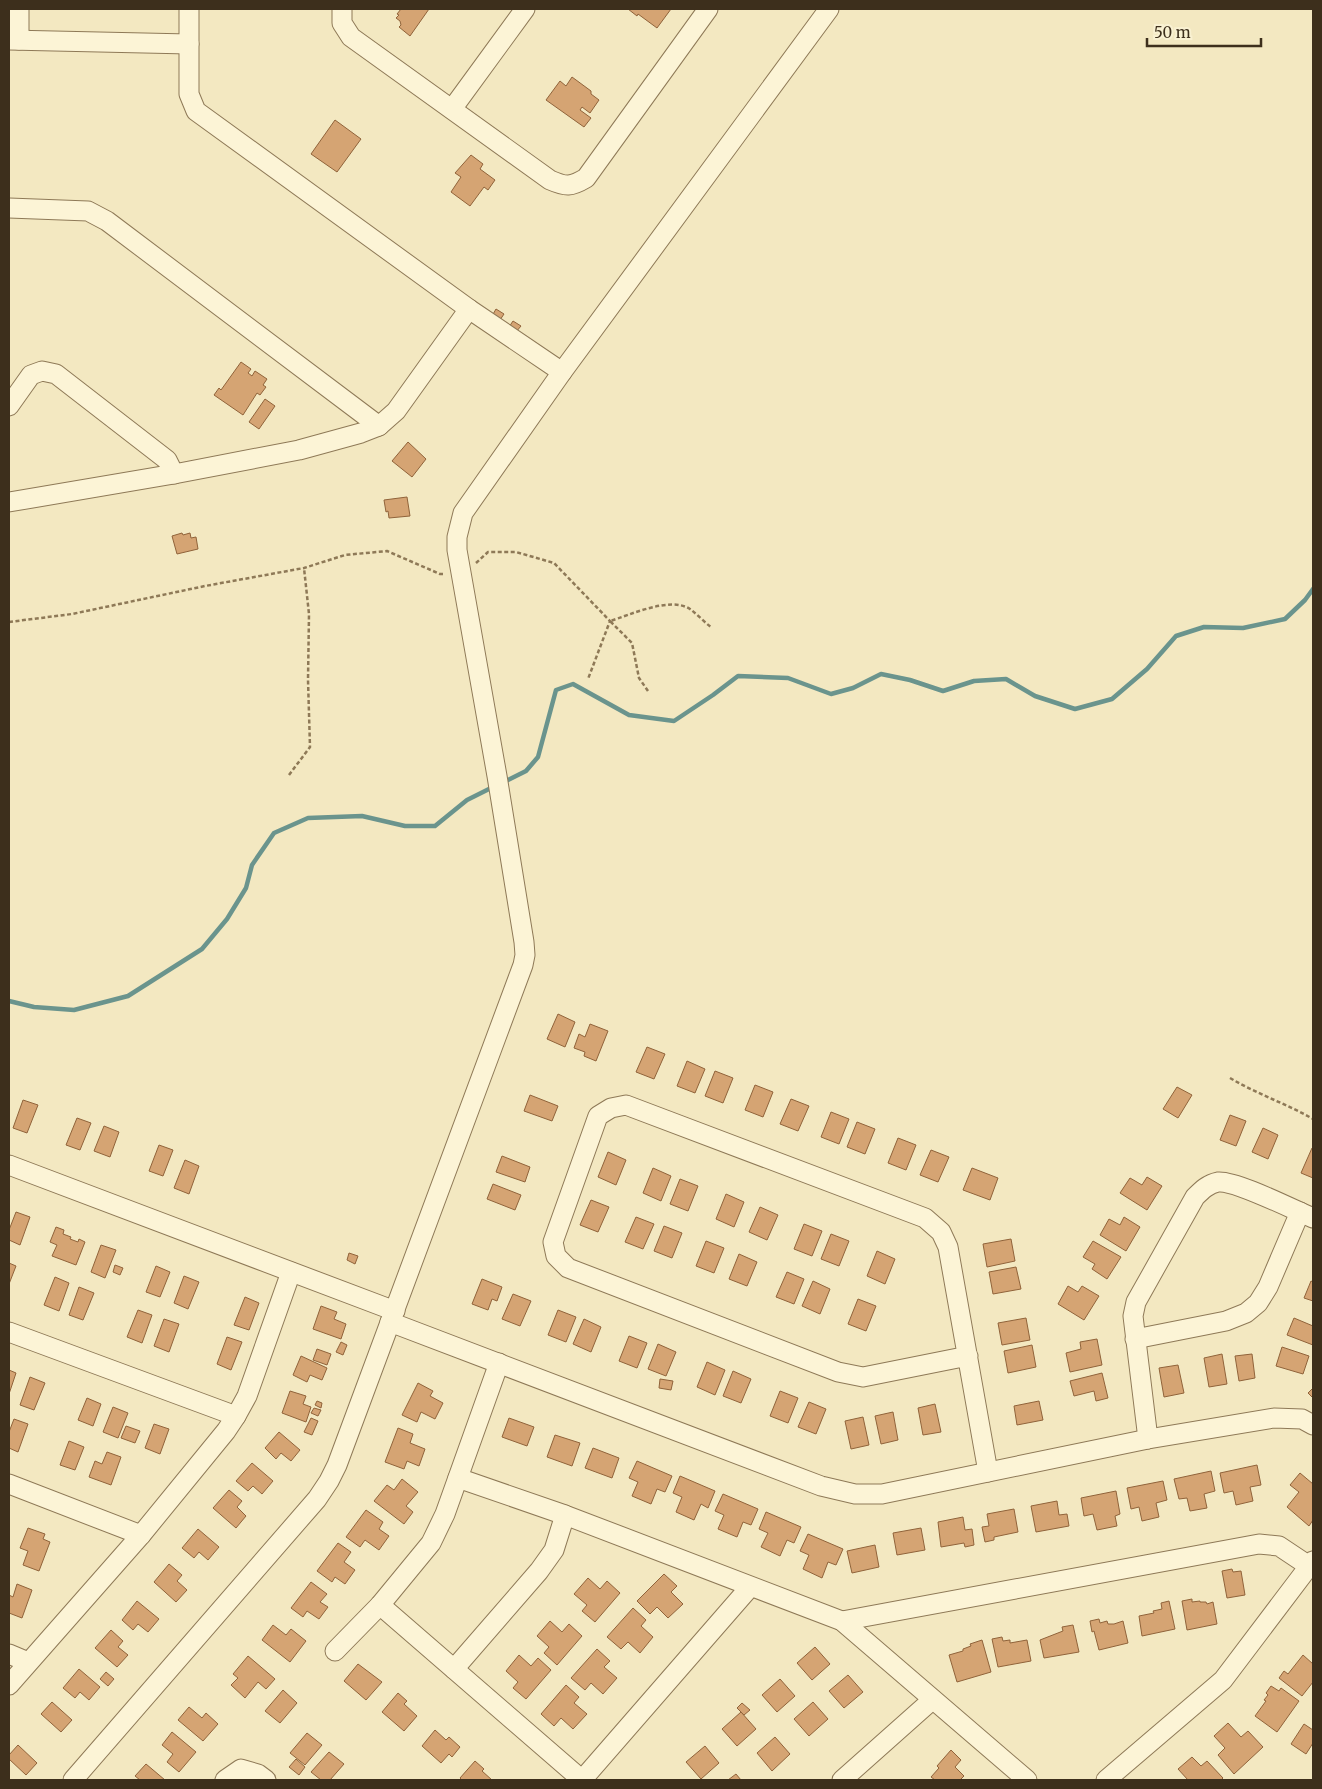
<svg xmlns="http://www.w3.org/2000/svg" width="1322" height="1789" viewBox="0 0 1322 1789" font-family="Merriweather,serif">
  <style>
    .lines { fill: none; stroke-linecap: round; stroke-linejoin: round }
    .stream { stroke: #6a948d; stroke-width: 4.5 }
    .building { fill: #d5a473; stroke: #90633a }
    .minor-casing { stroke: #8e7957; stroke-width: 21 }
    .path { stroke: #8e7957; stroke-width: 2.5; stroke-dasharray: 4 2.5; stroke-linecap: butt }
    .minor { stroke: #fcf4d6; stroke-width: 19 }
  </style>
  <rect width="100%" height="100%" fill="#f3e8c1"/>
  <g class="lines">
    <g class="stream">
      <polyline points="502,783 526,771 538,757 556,690 573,684 629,715 674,721 713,695 738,676 788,678 831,694 853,688 881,674 910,680 943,691 974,681 1006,679 1035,696 1075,709 1112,699 1147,669 1176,636 1204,627 1243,628 1285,619 1305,600 1313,589"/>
      <polyline points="9,1001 34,1007 74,1010 128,996 202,949 227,919 246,888 252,865 274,833 308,818 362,816 405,826 435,826 467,800 495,786"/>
    </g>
  </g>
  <g class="building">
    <polygon points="401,9 429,9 410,36 399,27 401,25 400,21 396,18 399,15 397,14"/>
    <polygon points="628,9 671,9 657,28 638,14 637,16"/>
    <polygon points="572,77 591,91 591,94 599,100 590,113 582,107 580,110 591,118 584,127 546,100 560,81 566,86"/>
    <polygon points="335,120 361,139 337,172 311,154"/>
    <polygon points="471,155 483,164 480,169 495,180 488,190 484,187 470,206 451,192 461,177 455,173"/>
    <polygon points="496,309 504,314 500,320 492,316"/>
    <polygon points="513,321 521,326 516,332 509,327"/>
    <polygon points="241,362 251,369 248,373 252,376 255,371 267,379 263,385 266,387 260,395 257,393 243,415 214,395 219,388 221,390"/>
    <polygon points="265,399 275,406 259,429 249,422"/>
    <polygon points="408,442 426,459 412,477 392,461"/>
    <polygon points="407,497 410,516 389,518 388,511 386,512 384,500"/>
    <polygon points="182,533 183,535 190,533 191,538 196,537 198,549 177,554 172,536"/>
    <polygon points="558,1014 575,1022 565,1047 547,1039"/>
    <polygon points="590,1024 608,1031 596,1061 584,1056 585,1052 574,1048 579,1034 585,1037"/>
    <polygon points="647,1047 665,1054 654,1079 636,1072"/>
    <polygon points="687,1061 705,1069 695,1093 677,1086"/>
    <polygon points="715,1071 733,1078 723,1103 705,1096"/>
    <polygon points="755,1085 773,1092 763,1117 745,1110"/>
    <polygon points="1177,1087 1192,1095 1178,1118 1163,1109"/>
    <polygon points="530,1095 558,1106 552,1121 524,1111"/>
    <polygon points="791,1099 809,1106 798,1131 780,1124"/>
    <polygon points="23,1100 38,1105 27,1133 13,1128"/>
    <polygon points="831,1112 849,1119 839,1144 821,1137"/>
    <polygon points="1230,1115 1246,1121 1236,1146 1220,1140"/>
    <polygon points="77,1118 91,1123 80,1150 66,1145"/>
    <polygon points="857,1122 875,1129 865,1154 847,1147"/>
    <polygon points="104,1126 119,1132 110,1157 94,1151"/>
    <polygon points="1263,1128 1278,1135 1268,1159 1252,1152"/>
    <polygon points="898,1138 916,1145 906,1170 888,1163"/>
    <polygon points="159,1145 173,1150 163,1176 149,1171"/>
    <polygon points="1312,1148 1313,1148 1313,1178 1301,1173"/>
    <polygon points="931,1150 949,1157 938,1182 920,1175"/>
    <polygon points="608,1152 626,1160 616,1185 598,1177"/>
    <polygon points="502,1156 530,1167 525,1182 496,1172"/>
    <polygon points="185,1160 199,1166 189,1194 174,1188"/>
    <polygon points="653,1168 671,1176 661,1201 643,1193"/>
    <polygon points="972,1168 998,1178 990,1200 963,1190"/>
    <polygon points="1147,1177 1162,1186 1147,1210 1120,1193 1130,1178 1142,1185"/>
    <polygon points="680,1179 698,1186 688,1211 670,1204"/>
    <polygon points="493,1184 521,1195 515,1210 487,1199"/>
    <polygon points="726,1194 744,1202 734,1227 716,1219"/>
    <polygon points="591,1200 609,1207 598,1232 580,1225"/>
    <polygon points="760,1207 778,1215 767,1240 749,1232"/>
    <polygon points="16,1212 30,1217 20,1245 9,1240 9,1230"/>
    <polygon points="636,1217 654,1224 643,1249 625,1242"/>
    <polygon points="1124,1217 1140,1227 1126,1251 1100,1235 1109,1219 1120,1225"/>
    <polygon points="804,1224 822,1231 812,1256 794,1249"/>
    <polygon points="664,1226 682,1233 672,1258 654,1251"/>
    <polygon points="56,1227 64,1230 63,1234 71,1237 70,1239 78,1242 79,1239 85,1242 76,1265 52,1256 57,1245 50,1242"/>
    <polygon points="831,1234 849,1241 839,1266 821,1259"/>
    <polygon points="1011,1239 1015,1261 987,1267 983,1244"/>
    <polygon points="706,1241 724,1248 714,1273 696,1266"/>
    <polygon points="1093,1241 1121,1257 1107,1279 1092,1269 1095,1264 1083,1257"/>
    <polygon points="101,1245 116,1250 105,1278 91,1272"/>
    <polygon points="877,1251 895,1259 885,1284 867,1276"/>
    <polygon points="349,1253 358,1256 355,1264 347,1260"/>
    <polygon points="739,1254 757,1262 747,1286 729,1279"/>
    <polygon points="9,1263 16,1266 9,1284"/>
    <polygon points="115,1265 123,1268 120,1275 113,1272"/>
    <polygon points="156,1266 170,1272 160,1297 146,1292"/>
    <polygon points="1016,1267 1021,1289 993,1294 989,1272"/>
    <polygon points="787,1272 804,1279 794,1304 776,1297"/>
    <polygon points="184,1276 199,1282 188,1309 174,1303"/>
    <polygon points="55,1277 69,1283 59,1311 44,1305"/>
    <polygon points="482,1279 502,1287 497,1301 492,1299 488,1310 472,1304"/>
    <polygon points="813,1281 830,1289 820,1314 802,1306"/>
    <polygon points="1311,1281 1313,1282 1313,1301 1304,1298"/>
    <polygon points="1068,1286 1078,1292 1082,1286 1099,1296 1084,1320 1058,1304"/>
    <polygon points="79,1287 94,1293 83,1320 69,1315"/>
    <polygon points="513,1294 531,1301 520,1326 502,1319"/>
    <polygon points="245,1297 259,1303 249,1330 234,1325"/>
    <polygon points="858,1299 876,1306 866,1331 848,1324"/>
    <polygon points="321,1306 337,1312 334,1319 346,1324 341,1339 313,1329"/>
    <polygon points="138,1310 152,1315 142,1343 127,1337"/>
    <polygon points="558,1310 576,1317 566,1342 548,1335"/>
    <polygon points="1026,1318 1030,1340 1002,1345 998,1323"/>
    <polygon points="1294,1318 1313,1326 1313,1345 1287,1335"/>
    <polygon points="164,1319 179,1324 169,1352 154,1346"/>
    <polygon points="584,1319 601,1327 591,1352 573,1344"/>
    <polygon points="629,1336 647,1343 637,1368 619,1361"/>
    <polygon points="227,1337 242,1342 231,1370 217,1364"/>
    <polygon points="1097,1339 1102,1365 1070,1372 1066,1353 1081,1349 1080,1342"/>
    <polygon points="341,1342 347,1345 343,1355 336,1352"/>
    <polygon points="658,1344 676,1352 666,1376 648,1369"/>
    <polygon points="1032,1345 1036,1367 1008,1373 1004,1351"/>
    <polygon points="1282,1347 1309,1356 1303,1374 1276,1366"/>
    <polygon points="317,1349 331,1354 327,1365 313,1360"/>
    <polygon points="1222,1354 1227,1384 1209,1387 1204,1358"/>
    <polygon points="1252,1354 1255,1378 1239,1381 1235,1356"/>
    <polygon points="301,1356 327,1368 322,1380 310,1375 307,1382 293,1375"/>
    <polygon points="707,1362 725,1370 715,1395 697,1387"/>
    <polygon points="1178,1365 1184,1393 1164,1397 1159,1368"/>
    <polygon points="9,1370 16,1373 9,1394"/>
    <polygon points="733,1371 751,1379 741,1403 723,1396"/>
    <polygon points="1102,1373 1108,1398 1096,1401 1094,1391 1074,1396 1070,1381"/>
    <polygon points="30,1377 45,1383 34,1410 20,1405"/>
    <polygon points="660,1379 673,1381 671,1390 659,1388"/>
    <polygon points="418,1383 433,1391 430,1396 443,1403 435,1419 421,1412 417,1422 402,1415"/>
    <polygon points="1313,1388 1313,1398 1308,1393"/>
    <polygon points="290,1391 306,1396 303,1404 311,1407 306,1422 282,1413"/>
    <polygon points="780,1391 798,1398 788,1423 770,1416"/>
    <polygon points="87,1398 101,1404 93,1426 78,1420"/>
    <polygon points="317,1401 322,1403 321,1408 315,1405"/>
    <polygon points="1039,1401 1043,1420 1017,1425 1014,1406"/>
    <polygon points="809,1402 826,1409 816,1434 798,1427"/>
    <polygon points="935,1404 941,1432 923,1435 918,1408"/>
    <polygon points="113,1407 128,1413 118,1438 103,1432"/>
    <polygon points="314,1408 321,1410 318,1416 311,1413"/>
    <polygon points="893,1412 898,1440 881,1444 875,1416"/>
    <polygon points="863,1417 869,1445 851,1449 845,1421"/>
    <polygon points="311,1418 318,1421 312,1435 304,1432"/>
    <polygon points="509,1418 534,1427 527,1446 502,1437"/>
    <polygon points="14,1419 28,1424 18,1452 9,1448 9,1432"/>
    <polygon points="154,1424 169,1429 160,1454 145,1448"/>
    <polygon points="126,1426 140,1431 135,1443 121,1438"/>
    <polygon points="398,1428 413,1434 410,1443 425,1449 419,1466 407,1461 404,1469 385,1462"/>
    <polygon points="279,1432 300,1450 291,1461 281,1453 276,1459 265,1448"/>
    <polygon points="555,1435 580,1443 572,1466 547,1457"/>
    <polygon points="69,1441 84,1447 75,1470 60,1465"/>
    <polygon points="593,1448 619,1458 612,1478 585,1468"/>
    <polygon points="107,1452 121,1457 111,1485 89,1477 95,1461 102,1464"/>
    <polygon points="637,1461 672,1476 665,1492 657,1489 651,1504 632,1496 638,1482 629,1478"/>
    <polygon points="252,1463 273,1481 262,1494 253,1486 248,1491 236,1481"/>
    <polygon points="1257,1465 1261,1485 1250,1487 1253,1501 1236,1505 1233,1491 1224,1493 1220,1473"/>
    <polygon points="1211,1471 1215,1491 1204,1494 1207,1508 1190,1511 1187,1498 1179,1499 1174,1479"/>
    <polygon points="1300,1473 1313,1484 1313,1520 1309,1526 1287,1507 1299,1492 1290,1485"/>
    <polygon points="680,1476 715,1491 708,1508 701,1504 694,1520 676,1512 682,1497 673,1493"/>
    <polygon points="402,1479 418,1492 406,1506 413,1512 404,1524 374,1501 387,1485 394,1490"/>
    <polygon points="1163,1481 1167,1500 1156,1503 1159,1517 1142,1521 1139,1507 1131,1509 1127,1488"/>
    <polygon points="229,1490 242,1501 237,1507 246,1516 236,1528 213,1508"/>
    <polygon points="1116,1491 1120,1514 1115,1516 1117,1526 1097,1530 1093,1514 1084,1516 1081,1498"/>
    <polygon points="723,1494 758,1509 751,1525 743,1522 737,1537 718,1529 724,1515 715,1511"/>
    <polygon points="1057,1501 1059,1515 1067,1514 1069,1526 1036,1532 1031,1506"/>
    <polygon points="1014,1509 1018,1532 994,1537 994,1540 985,1542 982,1527 989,1526 987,1514"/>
    <polygon points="366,1510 383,1522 379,1529 389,1536 379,1550 365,1540 360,1547 346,1537"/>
    <polygon points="766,1512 801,1527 794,1543 787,1540 780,1556 761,1547 768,1533 759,1529"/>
    <polygon points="963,1517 965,1530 972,1529 974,1545 965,1547 964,1543 941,1547 938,1522"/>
    <polygon points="28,1528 45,1534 43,1539 50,1542 39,1571 23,1565 28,1551 20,1548"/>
    <polygon points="921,1528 925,1550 897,1555 893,1533"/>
    <polygon points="198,1529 219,1547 208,1560 199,1552 194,1558 182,1548"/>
    <polygon points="808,1534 843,1549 836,1565 828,1562 822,1578 803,1569 809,1555 800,1551"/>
    <polygon points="338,1543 351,1552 344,1562 355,1570 345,1584 335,1577 332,1582 317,1571"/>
    <polygon points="875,1545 879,1567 852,1573 847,1551"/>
    <polygon points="169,1564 182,1575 177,1581 187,1590 176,1602 154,1582"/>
    <polygon points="1232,1569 1233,1572 1241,1571 1245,1595 1227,1598 1222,1571"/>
    <polygon points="664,1574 677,1586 671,1592 683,1604 668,1618 657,1607 650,1614 637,1601"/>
    <polygon points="588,1578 600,1589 607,1581 620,1593 595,1622 582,1611 587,1605 574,1594"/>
    <polygon points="311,1582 327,1594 320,1602 328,1607 319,1619 307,1611 303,1617 291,1608"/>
    <polygon points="17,1584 32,1590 22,1618 9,1613 9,1595 13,1597"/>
    <polygon points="1192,1599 1192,1602 1200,1601 1200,1602 1206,1602 1207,1604 1213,1602 1217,1624 1187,1630 1182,1601"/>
    <polygon points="137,1601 159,1619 148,1632 138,1624 133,1630 122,1620"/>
    <polygon points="1169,1601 1175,1629 1142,1636 1139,1616 1154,1613 1153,1611 1162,1609 1161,1603"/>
    <polygon points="633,1608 646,1620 641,1626 653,1637 640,1653 628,1642 621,1649 607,1637"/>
    <polygon points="1099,1619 1100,1623 1107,1621 1108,1624 1114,1624 1123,1621 1128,1643 1099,1650 1094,1631 1092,1632 1090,1621"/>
    <polygon points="550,1621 562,1632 569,1624 582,1636 557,1665 544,1653 549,1647 537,1636"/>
    <polygon points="273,1625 286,1635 291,1629 306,1641 290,1662 262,1640"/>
    <polygon points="1073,1625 1079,1652 1044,1658 1040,1640 1063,1631 1062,1627"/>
    <polygon points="111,1630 123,1641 118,1647 128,1655 117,1667 95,1648"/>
    <polygon points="1002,1637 1003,1641 1010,1640 1010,1643 1027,1640 1031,1661 998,1667 992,1639"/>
    <polygon points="982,1640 991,1672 957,1682 949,1655 963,1651 963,1649 971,1646 970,1644"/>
    <polygon points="815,1647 830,1664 812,1680 797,1663"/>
    <polygon points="597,1649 610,1661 604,1667 617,1678 603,1694 591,1683 585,1690 571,1678"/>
    <polygon points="519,1655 531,1666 538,1658 551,1670 526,1699 513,1688 518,1682 506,1671"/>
    <polygon points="1303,1655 1313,1664 1313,1682 1302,1696 1279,1678 1284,1671 1288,1674"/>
    <polygon points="248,1656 275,1679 266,1689 258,1682 245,1698 231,1685 238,1678 233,1674"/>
    <polygon points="358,1664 382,1682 366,1700 344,1681"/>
    <polygon points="79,1669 100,1687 89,1700 80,1692 75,1698 63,1688"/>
    <polygon points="106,1672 114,1679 108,1686 100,1679"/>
    <polygon points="848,1675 863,1692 844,1708 829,1691"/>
    <polygon points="780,1679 795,1696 777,1712 762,1695"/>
    <polygon points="566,1685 579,1697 574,1703 587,1714 573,1729 561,1718 554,1726 541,1714"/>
    <polygon points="1271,1686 1279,1691 1281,1688 1299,1701 1277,1732 1255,1716 1266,1701 1264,1700 1268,1695 1266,1693"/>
    <polygon points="283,1690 297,1703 280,1723 265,1711"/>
    <polygon points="398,1693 407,1701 404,1704 417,1716 404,1731 382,1712"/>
    <polygon points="52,1702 72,1720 61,1732 41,1714"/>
    <polygon points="813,1702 828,1719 809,1736 794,1719"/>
    <polygon points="742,1703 750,1710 744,1715 737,1708"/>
    <polygon points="189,1707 202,1718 206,1713 218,1724 203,1741 178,1720"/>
    <polygon points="741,1712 756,1729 737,1746 722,1729"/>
    <polygon points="1228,1723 1241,1737 1248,1731 1263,1747 1234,1774 1218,1755 1225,1748 1214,1736"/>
    <polygon points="1304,1724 1313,1730 1313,1743 1306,1754 1291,1744"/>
    <polygon points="435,1730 446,1740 449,1737 460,1747 452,1757 449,1754 441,1763 422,1746"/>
    <polygon points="172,1732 196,1752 179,1772 167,1762 173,1754 162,1745"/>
    <polygon points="307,1733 322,1745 305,1765 290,1753"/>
    <polygon points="775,1737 790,1754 772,1771 757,1753"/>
    <polygon points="18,1745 37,1763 26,1775 9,1759 9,1755"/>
    <polygon points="705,1746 719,1763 701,1779 686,1762"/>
    <polygon points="951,1750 961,1760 955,1767 964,1776 960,1780 935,1780 931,1777 939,1768 937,1766"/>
    <polygon points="329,1752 344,1764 330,1780 321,1780 311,1772"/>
    <polygon points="1192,1757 1201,1766 1207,1761 1223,1778 1221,1780 1188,1780 1178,1769"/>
    <polygon points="296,1759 305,1767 299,1775 289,1767"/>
    <polygon points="475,1761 484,1769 482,1771 492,1780 462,1780 460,1778"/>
    <polygon points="146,1764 165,1780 140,1780 135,1776"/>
    <polygon points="736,1774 741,1780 728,1780"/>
  </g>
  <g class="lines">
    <g class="minor-casing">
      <g id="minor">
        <polyline points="189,9 189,94 196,111 469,309 562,372"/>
        <path d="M 342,9 L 342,23 L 351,37 L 550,180 C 566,187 571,187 586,178 L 708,9"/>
        <polyline points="9,40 189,44"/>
        <polyline points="19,40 19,9"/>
        <polyline points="452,109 525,9"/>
        <polyline points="9,208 88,211 107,221 379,426"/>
        <polyline points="9,406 31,375 42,371 56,374 167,460 174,474"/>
        <polyline points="9,502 174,474 299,450 361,433 379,426 396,411 469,309"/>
        <polyline points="9,1165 395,1311"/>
        <polyline points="390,1322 821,1486 855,1494 882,1494 1148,1439 1274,1418 1302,1419 1313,1425"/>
        <polyline points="9,1332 236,1416"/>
        <polyline points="1135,1339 1226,1321 1246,1313 1258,1303 1268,1287 1300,1212"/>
        <polyline points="968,1356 863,1377 838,1372 568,1268 556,1256 553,1242 598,1116 611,1108 626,1105 925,1218 941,1232 948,1247 988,1472"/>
        <path d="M 1148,1439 L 1133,1316 L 1136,1302 L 1195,1197 C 1202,1190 1208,1184 1218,1182 C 1235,1180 1294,1210 1313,1218"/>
        <polyline points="458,1478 565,1515 842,1621 1027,1780"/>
        <polyline points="9,1484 141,1535"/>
        <polyline points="380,1605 582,1780 750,1587"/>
        <polyline points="842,1621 1259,1544 1279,1546 1309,1566"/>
        <polyline points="335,1651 380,1605 431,1543 445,1514 499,1363"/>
        <polyline points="9,1654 28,1662"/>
        <polyline points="454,1669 539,1571 554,1550 565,1515"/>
        <polyline points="9,1685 141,1535 226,1431 236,1416 247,1396 291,1272"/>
        <polyline points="73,1780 317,1499 329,1481 337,1465 523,965 525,955 524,942 497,776 457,550 457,537 463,513 562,372 829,9"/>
        <polyline points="225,1780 241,1769 258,1774 266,1780"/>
        <polyline points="842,1780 932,1700"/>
        <polyline points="1106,1780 1223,1680 1313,1561"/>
      </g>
    </g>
    <g class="path">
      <polyline points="476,563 488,552 516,552 554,563 610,621 588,679"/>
      <polyline points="9,622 72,614 205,586 304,568 345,555 387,551 440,574 445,574"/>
      <path d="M 648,691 L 639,678 L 632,643 L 610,621 C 630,615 670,596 690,609 C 697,614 704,622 711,627"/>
      <polyline points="289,775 310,747 308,680 309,614 304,568"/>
      <path d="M 1230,1078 C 1257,1094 1287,1104 1313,1119"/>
    </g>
    <use href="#minor" class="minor"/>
  </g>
  <rect width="1322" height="1789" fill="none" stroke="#3d2f1c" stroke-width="20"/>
  <path d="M1147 38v8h114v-8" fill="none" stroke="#3d2f1c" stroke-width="2.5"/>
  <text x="1154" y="38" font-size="15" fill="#3d2f1c" stroke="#f9f1d2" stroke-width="4" paint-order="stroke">50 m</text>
</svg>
